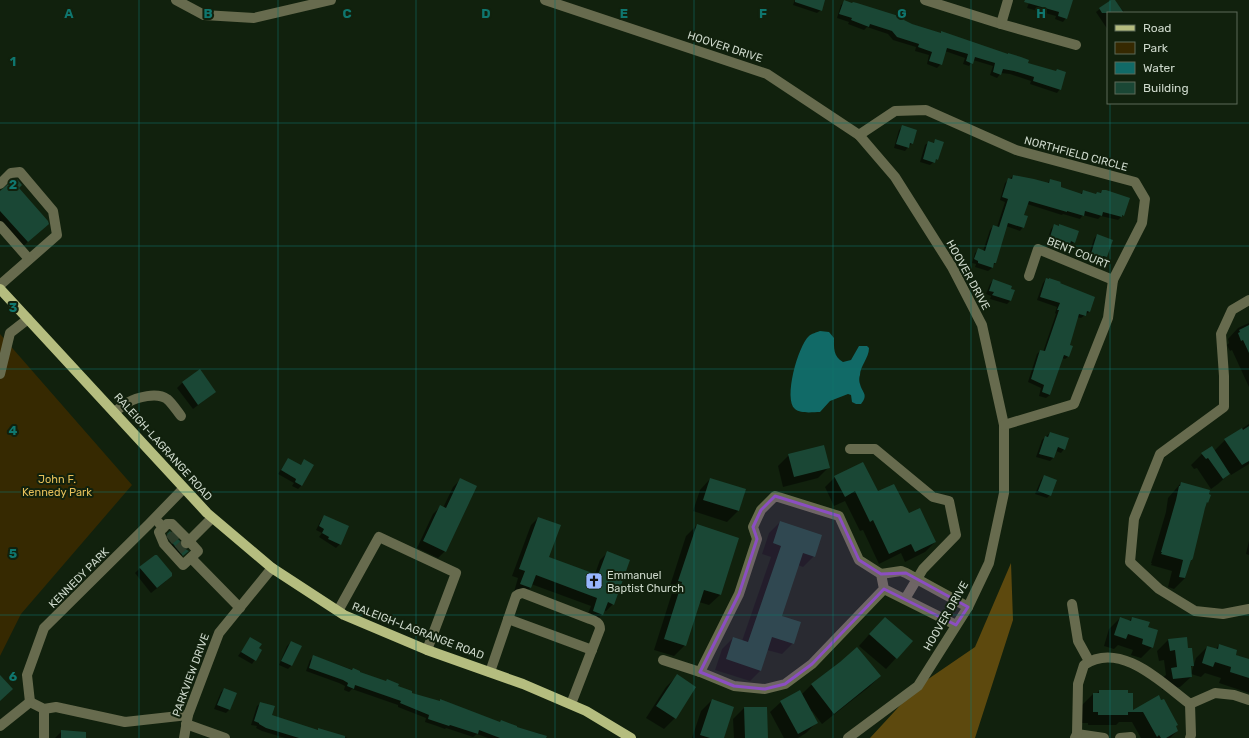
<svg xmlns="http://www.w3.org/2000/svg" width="1249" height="738" viewBox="0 0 1249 738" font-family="Rubik,sans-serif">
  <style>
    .green { fill: #362901 }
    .forest { fill: #5d490e }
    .water { fill: #116a67 }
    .shadow { fill: #0007 }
    .building { fill: #1a4735 }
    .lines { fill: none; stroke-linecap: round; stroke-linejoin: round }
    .minor-tunnel { stroke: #2d3c2a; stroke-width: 10; stroke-dasharray: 10 5; stroke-linecap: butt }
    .minor { stroke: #676b4e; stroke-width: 10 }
    .major { stroke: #b5bd7f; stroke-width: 10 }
    .marked { fill: #8b4ec1; fill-opacity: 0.2; stroke: #8b4ec1; stroke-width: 3; stroke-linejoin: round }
    .grid { fill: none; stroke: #0f766e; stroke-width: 1; stroke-opacity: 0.55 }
    .labels { text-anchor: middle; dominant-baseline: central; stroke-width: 4; stroke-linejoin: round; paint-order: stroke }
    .street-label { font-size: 11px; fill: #cdd8cb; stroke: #11210d }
    .park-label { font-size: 11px; fill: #e5bf5a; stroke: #11210d }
    .poi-label { font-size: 11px; fill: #cdd8cb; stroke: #11210d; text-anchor: start }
    .grid-label { font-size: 13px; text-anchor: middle; font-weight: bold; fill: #0f766e; stroke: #11210d; stroke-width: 4; stroke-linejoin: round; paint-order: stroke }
  </style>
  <rect width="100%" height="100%" fill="#11210d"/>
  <polygon class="green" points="0,334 132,485 21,614 0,656"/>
  <polygon class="forest" points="1011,563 1013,620 975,738 870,738 918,686 975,647"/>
  <path class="water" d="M 820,331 L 829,332 L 834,338 C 834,348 833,356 843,362 L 851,360 L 859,346 L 867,346 L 869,348 C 869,358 860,366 860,375 C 859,377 859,382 860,384 C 862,393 869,394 861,404 L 856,404 L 852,402 L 851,395 L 848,394 L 830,401 L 820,412 C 813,412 801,414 795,409 C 783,399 798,346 809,336 C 811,334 817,332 820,331 Z"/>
  <g class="shadow">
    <polygon points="795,0 824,0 821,10 817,13 793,5"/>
    <polygon points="1030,0 1065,0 1066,18 1063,22 1055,19 1056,16 1027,8"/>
    <polygon points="1112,0 1114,0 1125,13 1108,13 1108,30 1096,12"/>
    <polygon points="844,2 940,34 942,32 1027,63 1060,89 1057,93 1030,84 1031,81 1010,74 1001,73 997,78 990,75 993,66 973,60 969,66 963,64 965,58 945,51 941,64 937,68 927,64 929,55 915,51 916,47 893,40 888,34 867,27 864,30 848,24 849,22 837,18 841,5"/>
    <polygon points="903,126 912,143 905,151 894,148 899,130"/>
    <polygon points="936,140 937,159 931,158 936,160 930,165 920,162 925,145 929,142 933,143"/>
    <polygon points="1013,176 1047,184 1050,180 1060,188 1080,194 1084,191 1096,195 1099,194 1102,191 1123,215 1118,220 1101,216 1098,219 1083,215 1080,219 1063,214 1062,215 1027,204 1023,215 1023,227 1020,231 1006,226 995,263 992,268 988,271 975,267 976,264 972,263 975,253 978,250 983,251 990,230 993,226 997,227 1005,202 1000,200 1005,183"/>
    <polygon points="0,193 40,231 20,249 0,226"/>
    <polygon points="1055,225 1074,242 1071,245 1068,244 1066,247 1047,241 1051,229"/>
    <polygon points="1097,235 1112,240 1106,257 1098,264 1087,261 1094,239"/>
    <polygon points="1046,279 1093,297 1089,312 1081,318 1077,317 1069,346 1069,356 1065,359 1062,358 1050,395 1046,398 1039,396 1041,388 1028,382 1037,354 1040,351 1043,352 1056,314 1055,313 1057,307 1037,300 1043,283"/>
    <polygon points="993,280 1013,291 1010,301 1007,304 990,299 991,296 986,294 990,284"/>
    <polygon points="1249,323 1249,387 1232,350 1230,351 1227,345 1229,343 1228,339 1238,328"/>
    <polygon points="183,382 215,392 193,409 177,388"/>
    <polygon points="1249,424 1249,464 1231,475 1230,473 1218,484 1211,489 1197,468 1194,469 1191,465 1202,454 1214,451 1225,440"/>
    <polygon points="1050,433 1064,449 1061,453 1056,451 1053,458 1050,461 1036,457 1042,440"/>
    <polygon points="789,455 829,467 818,478 783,487 778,466"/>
    <polygon points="288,459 300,466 305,460 313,465 301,486 298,489 292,486 294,483 278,474"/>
    <polygon points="1044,476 1050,495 1047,498 1035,494 1041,480"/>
    <polygon points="835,477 878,493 935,542 925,552 905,562 901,553 879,564 863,530 860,531 845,501 834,506 825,487"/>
    <polygon points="710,479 745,490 738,511 727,522 693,511 700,490"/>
    <polygon points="460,480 445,551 438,558 417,548 433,514 441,506 443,508 453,487"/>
    <polygon points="1181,483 1207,502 1205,505 1185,578 1174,589 1168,587 1172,571 1151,565 1152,563 1151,563 1166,512 1168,498"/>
    <polygon points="325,516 340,544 336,548 319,537 322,533 316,530 321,520"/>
    <polygon points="538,518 548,558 595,574 600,560 607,553 613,604 606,611 603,610 602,614 595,622 586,619 591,606 531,584 530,588 523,595 514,592 518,578 512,576 531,525"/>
    <polygon points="780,522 814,556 803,567 798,565 781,617 793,643 782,654 767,650 761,670 750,681 715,670 722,649 733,638 742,641 771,557 762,554 769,533"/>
    <polygon points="697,525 720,595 709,605 699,602 685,645 674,656 654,650 672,593 668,592 686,536"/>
    <polygon points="170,532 180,548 187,551 181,556 173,547 166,536"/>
    <polygon points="1249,541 1249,555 1246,554"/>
    <polygon points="140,568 166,581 151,593 135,573"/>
    <polygon points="1120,618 1129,621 1132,618 1147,627 1152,647 1141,658 1131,655 1133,650 1118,645 1114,649 1104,646 1109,629"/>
    <polygon points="874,629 896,658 886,669 859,646"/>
    <polygon points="251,638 258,649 261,651 252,664 238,656"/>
    <polygon points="1168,640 1187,649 1193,665 1190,668 1191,677 1180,687 1162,690 1161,679 1166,675 1164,660 1159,661 1157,651"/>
    <polygon points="291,642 300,647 291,666 288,669 279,665 287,646"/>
    <polygon points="1219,645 1235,655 1249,660 1249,693 1219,683 1221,678 1205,673 1201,677 1191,674 1196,658 1207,647 1216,649"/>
    <polygon points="314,656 397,686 410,693 439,702 441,700 499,723 501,721 515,727 541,734 541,736 545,738 488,738 477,734 473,737 446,728 445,729 437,726 425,722 426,718 398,707 398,705 352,689 349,692 344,690 345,686 339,683 306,671 310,660"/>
    <polygon points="677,676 675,718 664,729 646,718 666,687"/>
    <polygon points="880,676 869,687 822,724 812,711 811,712 817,722 806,733 798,738 784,738 770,712 781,702 802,694 812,684"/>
    <polygon points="224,689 235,694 229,710 226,713 214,709 221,692"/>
    <polygon points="1099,691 1132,711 1161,702 1177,731 1170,738 1141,738 1132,722 1119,722 1116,725 1088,725 1088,723 1082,723 1082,705 1093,694 1096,694"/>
    <polygon points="712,700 723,738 692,738 701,711"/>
    <polygon points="261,703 271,716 316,731 319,729 348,738 285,738 262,731 256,728 257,726 251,725 257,706"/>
    <polygon points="744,708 767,738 734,738 733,719"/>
    <polygon points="62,731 75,738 55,738"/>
  </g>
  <g class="building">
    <polygon points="795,0 825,0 822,11 795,2"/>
    <polygon points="844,0 852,3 853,2 857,3 905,18 904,20 912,24 941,33 941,31 1008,54 1008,53 1021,57 1029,60 1028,63 1056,71 1057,69 1066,72 1061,90 1033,81 1034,77 1014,71 1003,69 1001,75 993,72 995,63 975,57 973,64 966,61 968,54 947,48 942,65 929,61 932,52 918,47 919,44 897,37 892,31 870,24 869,27 851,20 852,18 839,14"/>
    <polygon points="1025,0 1073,0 1067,19 1058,16 1059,12 1024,2"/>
    <polygon points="1111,0 1115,0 1124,13 1102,13 1099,8"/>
    <polygon points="902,125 917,130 913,144 910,143 909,148 896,144"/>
    <polygon points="935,139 944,142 938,160 936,159 935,163 923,159 928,141 934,143"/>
    <polygon points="1013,175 1034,179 1049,183 1050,179 1061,182 1061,187 1082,194 1083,190 1096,194 1097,192 1101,193 1102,190 1106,190 1130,198 1124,216 1122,215 1122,217 1103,212 1102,216 1085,211 1084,216 1067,211 1067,212 1029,201 1024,215 1028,216 1024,228 1008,223 996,263 994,263 993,268 978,263 978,261 974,259 978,248 985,251 993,225 999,227 1008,199 1002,197 1008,178 1012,179"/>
    <polygon points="17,179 22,185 19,188 48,221 49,224 28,242 0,211 0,191 13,180 14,182"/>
    <polygon points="1054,224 1059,226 1059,224 1079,231 1075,243 1071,241 1070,244 1050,237"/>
    <polygon points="1097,234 1113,240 1107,257 1103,256 1102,261 1090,257"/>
    <polygon points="1046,278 1049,279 1049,278 1061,282 1060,283 1095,297 1090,312 1087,311 1086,316 1079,314 1070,345 1073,346 1069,357 1064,355 1050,395 1042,392 1044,385 1031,379 1040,350 1045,351 1059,310 1057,310 1060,303 1040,297"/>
    <polygon points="993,279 1012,286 1011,289 1015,290 1011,301 992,295 994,292 989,291"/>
    <polygon points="1249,325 1249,353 1243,340 1241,341 1238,333 1240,332 1239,330"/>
    <polygon points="200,369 216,392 198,405 182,382"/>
    <polygon points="1249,426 1249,461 1242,465 1224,439 1242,428 1243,430"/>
    <polygon points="1050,432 1069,438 1065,450 1058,447 1054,458 1039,454 1045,436 1048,437"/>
    <polygon points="824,445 830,468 794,477 788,454"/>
    <polygon points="1212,446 1230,474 1223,479 1208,458 1206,459 1201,453"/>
    <polygon points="288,458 301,465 304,459 314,465 302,486 295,482 296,479 281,470"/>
    <polygon points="863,462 878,491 894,484 909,513 920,508 936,542 915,552 911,544 889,554 873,520 870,522 855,491 845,497 834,476"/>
    <polygon points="1044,475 1057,480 1051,496 1038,491"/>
    <polygon points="460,478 477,486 446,552 423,541 440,505 446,508"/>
    <polygon points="710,478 746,489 739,511 703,500"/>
    <polygon points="1181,482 1210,490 1209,494 1211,495 1208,503 1207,502 1205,508 1193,558 1192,560 1191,560 1185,578 1179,577 1183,560 1161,554 1162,552 1161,552 1176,500 1179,486 1180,486"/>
    <polygon points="324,515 349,526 341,545 328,539 329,537 322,533 324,529 319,526"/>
    <polygon points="538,517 561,525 549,557 598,575 607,551 630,560 614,605 608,602 603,615 593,611 597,598 536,575 531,588 520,584 525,571 519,569"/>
    <polygon points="780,521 822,535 815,557 803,553 782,616 801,622 794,644 772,637 761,671 726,659 733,637 748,642 781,546 773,543"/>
    <polygon points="697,524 739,538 721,595 704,590 686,646 664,639 682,582 678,581"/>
    <polygon points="170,531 180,541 181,547 189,551 183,556 169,539 167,534"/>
    <polygon points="155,555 157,555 172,573 172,576 157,588 139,567"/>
    <polygon points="885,617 913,641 897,659 869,634"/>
    <polygon points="1120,617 1131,621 1132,617 1150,622 1148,627 1158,630 1153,648 1142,644 1143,639 1128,634 1126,639 1114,635"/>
    <polygon points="250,637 262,644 259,648 262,650 256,661 241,652"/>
    <polygon points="1187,637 1188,648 1192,648 1194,666 1191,666 1192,677 1173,679 1171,668 1177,667 1175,650 1170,651 1168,639"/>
    <polygon points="291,641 302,646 292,666 281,661"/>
    <polygon points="1219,644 1237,650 1236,655 1249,659 1249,678 1230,672 1231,667 1215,662 1213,667 1202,663 1207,646 1218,649"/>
    <polygon points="857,647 881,676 834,714 811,684 840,662"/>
    <polygon points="313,655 352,670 353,668 360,671 360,672 386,681 387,679 399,684 398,686 412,691 412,693 440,701 440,699 500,722 501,720 517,726 517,727 547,736 546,738 500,738 479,730 478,734 450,725 449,726 428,719 429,715 400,703 401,701 355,685 354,689 347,686 348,683 343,680 309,668"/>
    <polygon points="677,674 696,687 676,719 656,706"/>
    <polygon points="0,675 13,689 0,701"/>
    <polygon points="224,688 237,693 230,710 217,705"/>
    <polygon points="800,690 818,723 798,734 780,701"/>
    <polygon points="1099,690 1128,690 1128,693 1133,693 1133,710 1159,695 1161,700 1164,699 1178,725 1176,726 1178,731 1166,738 1161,738 1159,735 1157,737 1143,712 1128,712 1128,715 1098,715 1098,712 1093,712 1093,693 1099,693"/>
    <polygon points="712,699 734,707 724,738 710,738 700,735"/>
    <polygon points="260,702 275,706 272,715 318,730 318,728 345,736 345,738 299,738 266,728 259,724 259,723 254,721"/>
    <polygon points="744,707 767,707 768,738 745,738"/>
    <polygon points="61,730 86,732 86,738 61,738"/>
  </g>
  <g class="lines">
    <g class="minor-tunnel">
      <polyline points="169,540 178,533"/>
      <polyline points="178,550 186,543"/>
    </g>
    <g class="minor">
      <polyline points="176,0 204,15 254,18 331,0"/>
      <polyline points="545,0 767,74 859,135 895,177 952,267 982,325 1004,425 1004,493 989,563 968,607 918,686 848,738"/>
      <polyline points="925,0 1001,24 1076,45"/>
      <polyline points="1001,24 1008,0"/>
      <polyline points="859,135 895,111 926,110 1016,150 1135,182 1145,199 1142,223 1113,280 1108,318 1074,404 1004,425"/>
      <polyline points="0,184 11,173 20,172 53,211 57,235 0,285"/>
      <polyline points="0,226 29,259"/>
      <polyline points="1029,276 1038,249 1113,280"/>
      <polyline points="1249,300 1232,310 1221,334 1224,376 1224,407 1160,454 1134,519 1130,562 1159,589 1195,611 1223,614 1249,609"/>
      <polyline points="0,374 10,333 28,319"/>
      <path d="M 114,412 C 119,409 123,405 127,403 C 137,397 157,392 167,399 C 172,403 177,411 181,416"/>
      <polyline points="850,449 875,449 933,497 949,501 956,535 923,569 905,599"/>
      <polyline points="159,523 163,528 167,524 172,524 189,541 186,543"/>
      <polyline points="163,528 159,532 164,544 183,565 198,551 189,541 212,518"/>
      <polyline points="191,558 240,608"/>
      <polyline points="881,574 901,571 906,573 968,607"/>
      <polyline points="884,589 881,574 859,560 839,516 775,496 761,510 753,527 757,539 739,594 700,672 734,686 765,689 785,684 812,664 884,589 956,625"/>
      <polyline points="1072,604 1078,641 1089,661"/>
      <polyline points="338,611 379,537 456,573 427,650"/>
      <polyline points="508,619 592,650"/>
      <polyline points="663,660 700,672"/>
      <path d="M 490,672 L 516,596 L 519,594 L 523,593 L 590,619 C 596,621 600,623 600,629 L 571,704"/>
      <polyline points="30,702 27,675 44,628 149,524 183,489"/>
      <polyline points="30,702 44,709 56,707 125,722 188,715"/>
      <polyline points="1190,704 1215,693 1234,695 1249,700"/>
      <polyline points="1190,704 1191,735 1190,738"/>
      <polyline points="186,724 225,738"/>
      <polyline points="0,726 30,702"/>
      <polyline points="1077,734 1104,738"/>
      <polyline points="44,738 44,709"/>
      <polyline points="184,738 188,715 219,633 272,568"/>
      <path d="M 1075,738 L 1077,734 L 1078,684 L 1084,665 C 1120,640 1162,683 1190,704"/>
      <polyline points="1120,738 1131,737"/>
    </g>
    <polyline class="major" points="0,289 207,513 272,568 344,615 427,650 523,684 586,711 631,738"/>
  </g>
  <path class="marked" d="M 775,496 L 839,516 L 859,560 L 881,574 L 906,573 L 968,607 L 956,625 L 884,589 L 812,664 L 785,684 L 765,689 L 734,686 L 700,672 L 739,594 L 757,539 L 753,527 L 761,510 Z"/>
  <path class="grid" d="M 139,0 L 139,738M 278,0 L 278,738M 416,0 L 416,738M 555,0 L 555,738M 694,0 L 694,738M 833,0 L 833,738M 971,0 L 971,738M 1110,0 L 1110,13M 1110,103 L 1110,738M 0,123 L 1249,123M 0,246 L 1249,246M 0,369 L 1249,369M 0,492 L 1249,492M 0,615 L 1249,615"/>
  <defs>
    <g id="church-square" transform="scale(0.9)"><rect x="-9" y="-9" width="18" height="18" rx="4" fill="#98b5fd" stroke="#11210d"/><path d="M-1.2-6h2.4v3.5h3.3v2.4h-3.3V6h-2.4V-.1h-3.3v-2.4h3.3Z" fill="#111"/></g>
  </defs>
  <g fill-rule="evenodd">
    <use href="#church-square" x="594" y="581"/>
  </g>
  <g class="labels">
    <g class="street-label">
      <text transform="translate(725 47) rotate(18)">HOOVER DRIVE</text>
      <text transform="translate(1076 154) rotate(15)">NORTHFIELD CIRCLE</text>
      <text transform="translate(1078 253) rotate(22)">BENT COURT</text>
      <text transform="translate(968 275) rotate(61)">HOOVER DRIVE</text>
      <text transform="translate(163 447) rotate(48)">RALEIGH-LAGRANGE ROAD</text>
      <text transform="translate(79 578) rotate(-45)">KENNEDY PARK</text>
      <text transform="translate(946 616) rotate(-60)">HOOVER DRIVE</text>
      <text transform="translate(418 631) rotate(21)">RALEIGH-LAGRANGE ROAD</text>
      <text transform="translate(191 675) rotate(-70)">PARKVIEW DRIVE</text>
    </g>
    <g class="park-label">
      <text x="57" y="479">John F.<tspan x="57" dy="13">Kennedy Park</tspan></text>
    </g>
    <g class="poi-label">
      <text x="607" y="575">Emmanuel<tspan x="607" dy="13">Baptist Church</tspan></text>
    </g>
  </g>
  <g class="grid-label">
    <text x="69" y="18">A</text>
    <text x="208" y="18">B</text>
    <text x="347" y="18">C</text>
    <text x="486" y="18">D</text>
    <text x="624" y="18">E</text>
    <text x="763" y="18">F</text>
    <text x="902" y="18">G</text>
    <text x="1041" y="18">H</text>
    <text x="13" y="66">1</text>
    <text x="13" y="189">2</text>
    <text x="13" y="312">3</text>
    <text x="13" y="435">4</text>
    <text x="13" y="558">5</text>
    <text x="13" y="681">6</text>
  </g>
  <rect x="1107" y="12" width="130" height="92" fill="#11210d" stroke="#5c6a59"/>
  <rect x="1115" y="25" width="20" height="6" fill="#b5bd7f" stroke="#5c6a59"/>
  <text x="1143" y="32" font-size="12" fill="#cdd8cb">Road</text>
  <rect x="1115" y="42" width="20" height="12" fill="#362901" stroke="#5c6a59"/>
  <text x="1143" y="52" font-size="12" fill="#cdd8cb">Park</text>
  <rect x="1115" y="62" width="20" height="12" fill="#116a67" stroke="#5c6a59"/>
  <text x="1143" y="72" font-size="12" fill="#cdd8cb">Water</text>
  <rect x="1115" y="82" width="20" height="12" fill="#1a4735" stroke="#5c6a59"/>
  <text x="1143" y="92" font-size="12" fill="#cdd8cb">Building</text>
</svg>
